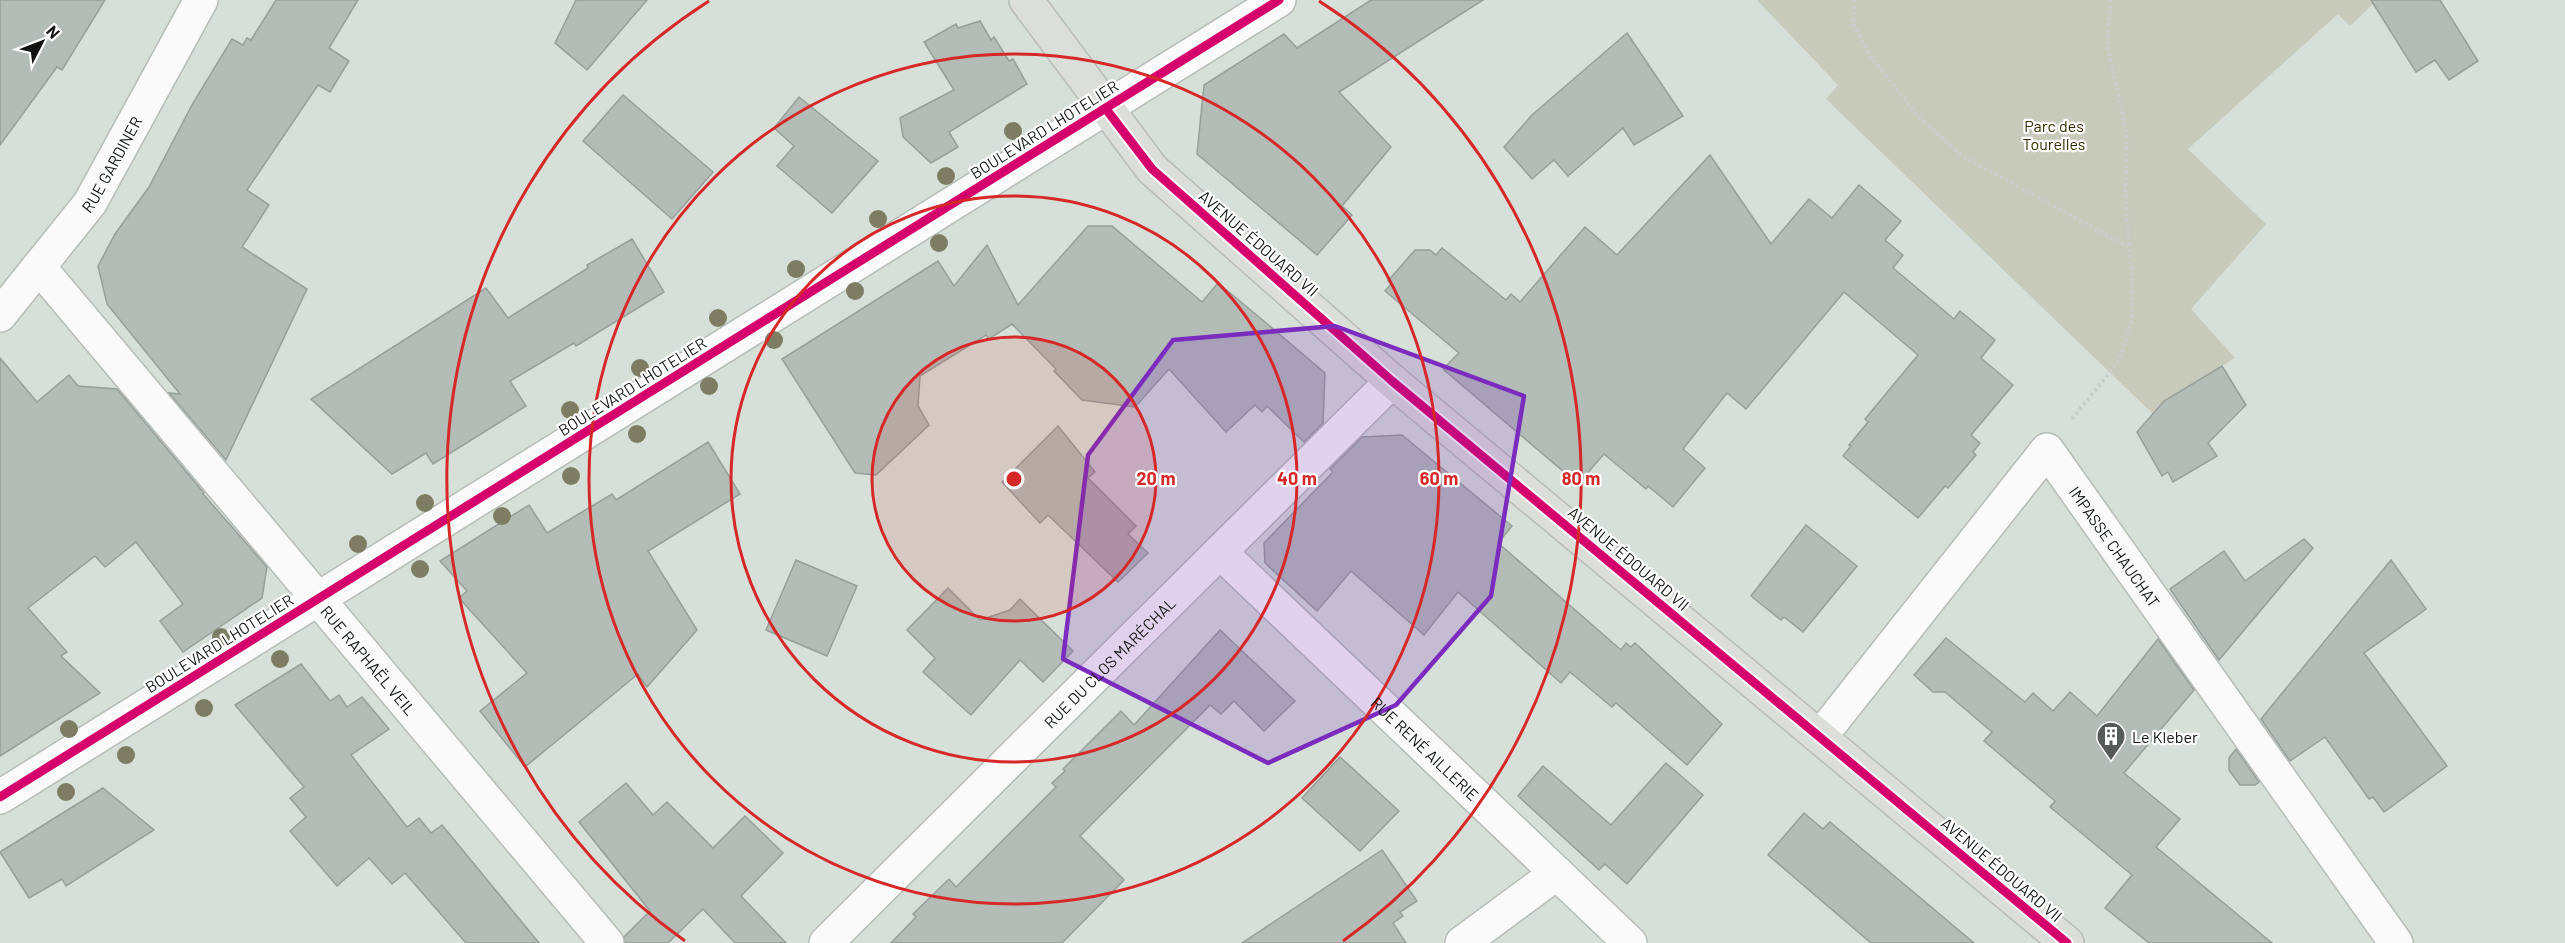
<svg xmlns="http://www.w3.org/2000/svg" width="2565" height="943" viewBox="0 0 2565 943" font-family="Barlow,sans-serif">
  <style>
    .green { fill: #c8cabb }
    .building { fill: #b3bcb7; stroke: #969f9a; stroke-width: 1.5 }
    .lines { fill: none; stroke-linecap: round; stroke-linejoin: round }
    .minor-casing { stroke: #b6bdb8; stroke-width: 36 }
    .major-casing { stroke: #b8bcb8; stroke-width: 36 }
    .path { stroke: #cacdca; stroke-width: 4; stroke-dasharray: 3 3; stroke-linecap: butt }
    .minor { stroke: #f9faf9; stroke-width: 33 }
    .major { stroke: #dcdfd9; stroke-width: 33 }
    .cycleway-casing { stroke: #fff; stroke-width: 13 }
    .cycleway { stroke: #d6006c; stroke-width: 9 }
    .tree { fill: #7d7d63 }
    .marked { fill: #7b2cbf; fill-opacity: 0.2; stroke: #7b2cbf; stroke-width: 4.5; stroke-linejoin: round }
    .ring { fill: none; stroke: #d62828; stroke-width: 3 }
    .labels { text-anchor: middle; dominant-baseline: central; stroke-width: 4.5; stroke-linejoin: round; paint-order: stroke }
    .park-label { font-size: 16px; fill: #352c03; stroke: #fff }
    .street-label { font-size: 16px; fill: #0f1410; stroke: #fff }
    .poi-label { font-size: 16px; fill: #0f1410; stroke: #fff; text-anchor: start }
    .centre { fill: #d62828; stroke: #fff; stroke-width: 3 }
    .ring-label { font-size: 18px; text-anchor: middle; font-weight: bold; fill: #d62828; stroke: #fff; stroke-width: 4.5; stroke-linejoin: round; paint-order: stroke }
  </style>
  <rect width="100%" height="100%" fill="#d6e0d8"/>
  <polygon class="green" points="1757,0 2377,0 2350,26 2338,14 2188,149 2266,224 2191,309 2235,358 2164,401 2153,414 1826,99 1838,85"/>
  <g class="building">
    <polygon points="0,0 105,0 62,70 57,67 0,145"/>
    <polygon points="276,0 358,0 329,48 349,61 330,92 318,85 247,190 269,205 242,247 307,289 226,460 169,393 180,394 107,304 98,266 115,234 149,187 193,103 232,39 243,45 247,38 251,40"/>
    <polygon points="576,0 647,0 587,70 555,43"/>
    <polygon points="1371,0 1483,0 1339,92 1391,147 1342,206 1352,215 1317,255 1197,154 1204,85 1284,34 1297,48"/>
    <polygon points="2371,0 2440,0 2478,61 2449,80 2435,60 2416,72"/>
    <polygon points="980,21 991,40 994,37 1009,61 1013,59 1027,84 949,132 958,147 931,163 903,137 900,118 954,90 924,42 956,24 958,28"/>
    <polygon points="1627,33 1683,116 1634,145 1623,128 1568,176 1554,160 1532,179 1504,147 1532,115"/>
    <polygon points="623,95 713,172 672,219 583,141"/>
    <polygon points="799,97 878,161 832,213 777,166 794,146 774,128"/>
    <polygon points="1710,155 1771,244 1809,199 1832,218 1859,185 1901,221 1885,240 1903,255 1893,268 1954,319 1960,311 1995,340 1981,358 2013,385 1971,435 1980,443 1973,452 1976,455 1948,488 1945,486 1918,518 1843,456 1851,446 1849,445 1868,422 1865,419 1918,355 1844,292 1746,409 1727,393 1683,449 1705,468 1673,507 1648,486 1646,489 1604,454 1578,484 1443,369 1459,353 1385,291 1391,284 1388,281 1415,250 1430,250 1436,255 1442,248 1506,300 1511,294 1520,302 1585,227 1617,255"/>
    <polygon points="1088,226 1112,226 1202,302 1218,283 1259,317 1325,373 1323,423 1304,442 1267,406 1262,412 1255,405 1226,432 1169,369 1135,407 1082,400 1054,371 1056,369 1012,324 989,339 986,335 920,376 918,406 929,425 876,475 855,473 782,359 938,261 954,286 987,245 1018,305"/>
    <polygon points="632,239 664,292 576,346 574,343 510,381 526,406 433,464 426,453 392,474 311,399 486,288 508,318 588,268 587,265"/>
    <polygon points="0,358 37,402 69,375 78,386 117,389 204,493 203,494 267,567 262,598 183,652 160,621 183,604 136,542 105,567 95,556 28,608 67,652 61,656 100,693 0,756"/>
    <polygon points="2222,366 2246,405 2208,443 2217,456 2173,482 2168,472 2162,476 2137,432 2164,401"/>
    <polygon points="1058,426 1095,472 1088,478 1136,526 1128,534 1148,553 1118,582 1048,515 1040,523 1002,482"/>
    <polygon points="1402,435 1512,526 1498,543 1621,650 1626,643 1631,647 1635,643 1722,724 1687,765 1616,703 1612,707 1570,672 1561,683 1458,592 1424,635 1351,571 1317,611 1265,563 1264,543 1333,472 1330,469 1362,437"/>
    <polygon points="708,442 740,494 648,551 697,630 647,687 638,674 525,767 480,711 527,673 459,598 467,591 440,561 529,505 547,533 612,494 616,500"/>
    <polygon points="1806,525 1857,566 1803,632 1784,617 1781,620 1751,596"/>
    <polygon points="2304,539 2313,548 2219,660 2170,589 2224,551 2245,581"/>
    <polygon points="796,560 857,586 827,656 766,630"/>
    <polygon points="2391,560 2426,609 2364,653 2447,766 2384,812 2373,797 2369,799 2325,737 2290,761 2261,719"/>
    <polygon points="948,588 980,620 1010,610 1020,599 1073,651 1043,682 1020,660 971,715 923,672 935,658 907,630"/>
    <polygon points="1220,630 1295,701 1264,731 1234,701 1221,714 1210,705 1080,836 1124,880 1062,943 891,943 916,917 913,914 949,879 956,887 1056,787 1052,783 1065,771 1063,769 1121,711 1134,725"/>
    <polygon points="1946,638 2025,702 2033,693 2053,711 2070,692 2097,716 2158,639 2194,690 2124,773 2180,819 2156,847 2272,943 2149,943 2105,908 2132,875 2050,807 2055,801 1984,741 1992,732 1945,692 1933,692 1914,675"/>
    <polygon points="301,664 330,701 339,695 347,707 362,697 389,729 351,755 407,827 419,818 431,833 442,825 539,943 466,943 405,873 392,884 369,858 337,886 290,831 306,817 290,798 304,787 235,705"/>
    <polygon points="2236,749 2259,782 2255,785 2240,785 2229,770 2229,758"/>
    <polygon points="1340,757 1399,811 1360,851 1302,798"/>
    <polygon points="1666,763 1703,795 1627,884 1605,864 1599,870 1518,796 1543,766 1611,825"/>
    <polygon points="626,783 653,815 667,802 713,848 745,816 783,853 741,896 786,943 735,943 703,909 668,943 625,943 624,937 650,911 579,822"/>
    <polygon points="103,788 154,830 66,886 62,879 29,898 0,852"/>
    <polygon points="1804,813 1823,829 1830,822 1974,943 1871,943 1768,855"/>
    <polygon points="1382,850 1417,901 1400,912 1403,916 1393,923 1406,943 1242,943"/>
  </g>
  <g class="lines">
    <g class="minor-casing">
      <g id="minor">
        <path id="s1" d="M 39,267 L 607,943"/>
        <path id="s2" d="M 0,315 L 90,203 L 201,0"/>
        <path id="s3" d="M 1220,552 L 1630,943"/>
        <path id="s4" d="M 1820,737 L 2047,450 L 2396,943"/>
        <polyline points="0,797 1279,0"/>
        <path id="s5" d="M 826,943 L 1392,381"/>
        <polyline points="1462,943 1557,873"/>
      </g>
    </g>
    <g class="major-casing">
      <polyline id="major" points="1026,0 1152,169 1392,381 2067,943"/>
    </g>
    <g class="path">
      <polyline points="1854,0 1853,24 1869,54 1917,115 1961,155 2128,247"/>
      <polyline points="2072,419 2119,361 2132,320 2133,289 2125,194 2127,135 2107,43 2111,0"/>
    </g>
    <use href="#minor" class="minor"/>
    <use href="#major" class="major"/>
    <g class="cycleway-casing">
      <g id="cycleway">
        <polyline points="1106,109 1152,169 1392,381 2067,943"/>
        <polyline points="0,797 1279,0"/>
      </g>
    </g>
    <use href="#cycleway" class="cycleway"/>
  </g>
  <g class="tree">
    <circle cx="1013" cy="131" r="9"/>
    <circle cx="946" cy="176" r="9"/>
    <circle cx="878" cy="219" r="9"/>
    <circle cx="939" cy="243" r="9"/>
    <circle cx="796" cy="269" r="9"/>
    <circle cx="855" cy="291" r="9"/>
    <circle cx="718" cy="318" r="9"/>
    <circle cx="774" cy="340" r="9"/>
    <circle cx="640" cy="368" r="9"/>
    <circle cx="709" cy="386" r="9"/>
    <circle cx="570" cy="410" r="9"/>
    <circle cx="637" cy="434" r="9"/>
    <circle cx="571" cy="476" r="9"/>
    <circle cx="425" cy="503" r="9"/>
    <circle cx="502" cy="516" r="9"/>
    <circle cx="358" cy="544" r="9"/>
    <circle cx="420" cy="569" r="9"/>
    <circle cx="221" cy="637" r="9"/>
    <circle cx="280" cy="659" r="9"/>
    <circle cx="204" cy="708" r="9"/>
    <circle cx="69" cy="729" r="9"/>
    <circle cx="126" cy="755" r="9"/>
    <circle cx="66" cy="792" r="9"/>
  </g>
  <path class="marked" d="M 1335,326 L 1524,396 L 1491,596 L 1396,705 L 1268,763 L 1063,659 L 1088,455 L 1173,340 Z"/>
  <circle cx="1014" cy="479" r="142" fill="#d62828" fill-opacity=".12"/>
  <g class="ring">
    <circle cx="1014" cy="479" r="142"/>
    <circle cx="1014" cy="479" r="283"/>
    <circle cx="1014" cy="479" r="425"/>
    <path d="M685 941A567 567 0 0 1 709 1M1319 1A567 567 0 0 1 1343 941"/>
  </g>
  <defs>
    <g id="building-pin" transform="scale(1.5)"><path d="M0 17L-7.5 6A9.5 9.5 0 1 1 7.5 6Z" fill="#555b56" stroke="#fff"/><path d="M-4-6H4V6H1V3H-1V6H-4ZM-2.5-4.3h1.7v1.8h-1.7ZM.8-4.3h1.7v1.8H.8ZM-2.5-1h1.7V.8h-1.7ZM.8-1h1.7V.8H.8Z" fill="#fff"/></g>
  </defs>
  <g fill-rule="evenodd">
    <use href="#building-pin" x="2111" y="736"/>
  </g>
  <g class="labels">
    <g class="park-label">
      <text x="2054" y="125">Parc des<tspan x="2054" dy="18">Tourelles</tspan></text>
    </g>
    <g class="street-label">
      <text transform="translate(1044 129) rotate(-32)">BOULEVARD LHOTELIER</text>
      <text stroke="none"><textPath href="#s2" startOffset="188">RUE GARDINER</textPath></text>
      <text transform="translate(1259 243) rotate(41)">AVENUE ÉDOUARD VII</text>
      <text transform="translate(632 386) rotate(-32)">BOULEVARD LHOTELIER</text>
      <text stroke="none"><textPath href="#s4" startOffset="484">IMPASSE CHAUCHAT</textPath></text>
      <text transform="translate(1629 558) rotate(40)">AVENUE ÉDOUARD VII</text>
      <text transform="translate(219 643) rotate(-32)">BOULEVARD LHOTELIER</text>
      <text stroke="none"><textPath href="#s1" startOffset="513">RUE RAPHAËL VEIL</textPath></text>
      <text stroke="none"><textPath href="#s5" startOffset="399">RUE DU CLOS MARÉCHAL</textPath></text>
      <text stroke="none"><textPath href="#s3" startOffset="284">RUE RENÉ AILLERIE</textPath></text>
      <text transform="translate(2002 869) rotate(40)">AVENUE ÉDOUARD VII</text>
    </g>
    <g class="poi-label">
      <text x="2132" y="736">Le Kleber</text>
    </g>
  </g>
  <circle cx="1014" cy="479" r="9" class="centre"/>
  <g class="ring-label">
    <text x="1156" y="485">20 m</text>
    <text x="1297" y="485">40 m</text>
    <text x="1439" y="485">60 m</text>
    <text x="1581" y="485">80 m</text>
  </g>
  <g transform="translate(42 42) rotate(48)" stroke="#ffffff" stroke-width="4.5" paint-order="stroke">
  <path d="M0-4.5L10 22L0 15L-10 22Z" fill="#0f1410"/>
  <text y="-9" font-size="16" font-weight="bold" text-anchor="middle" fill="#0f1410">N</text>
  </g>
</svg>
